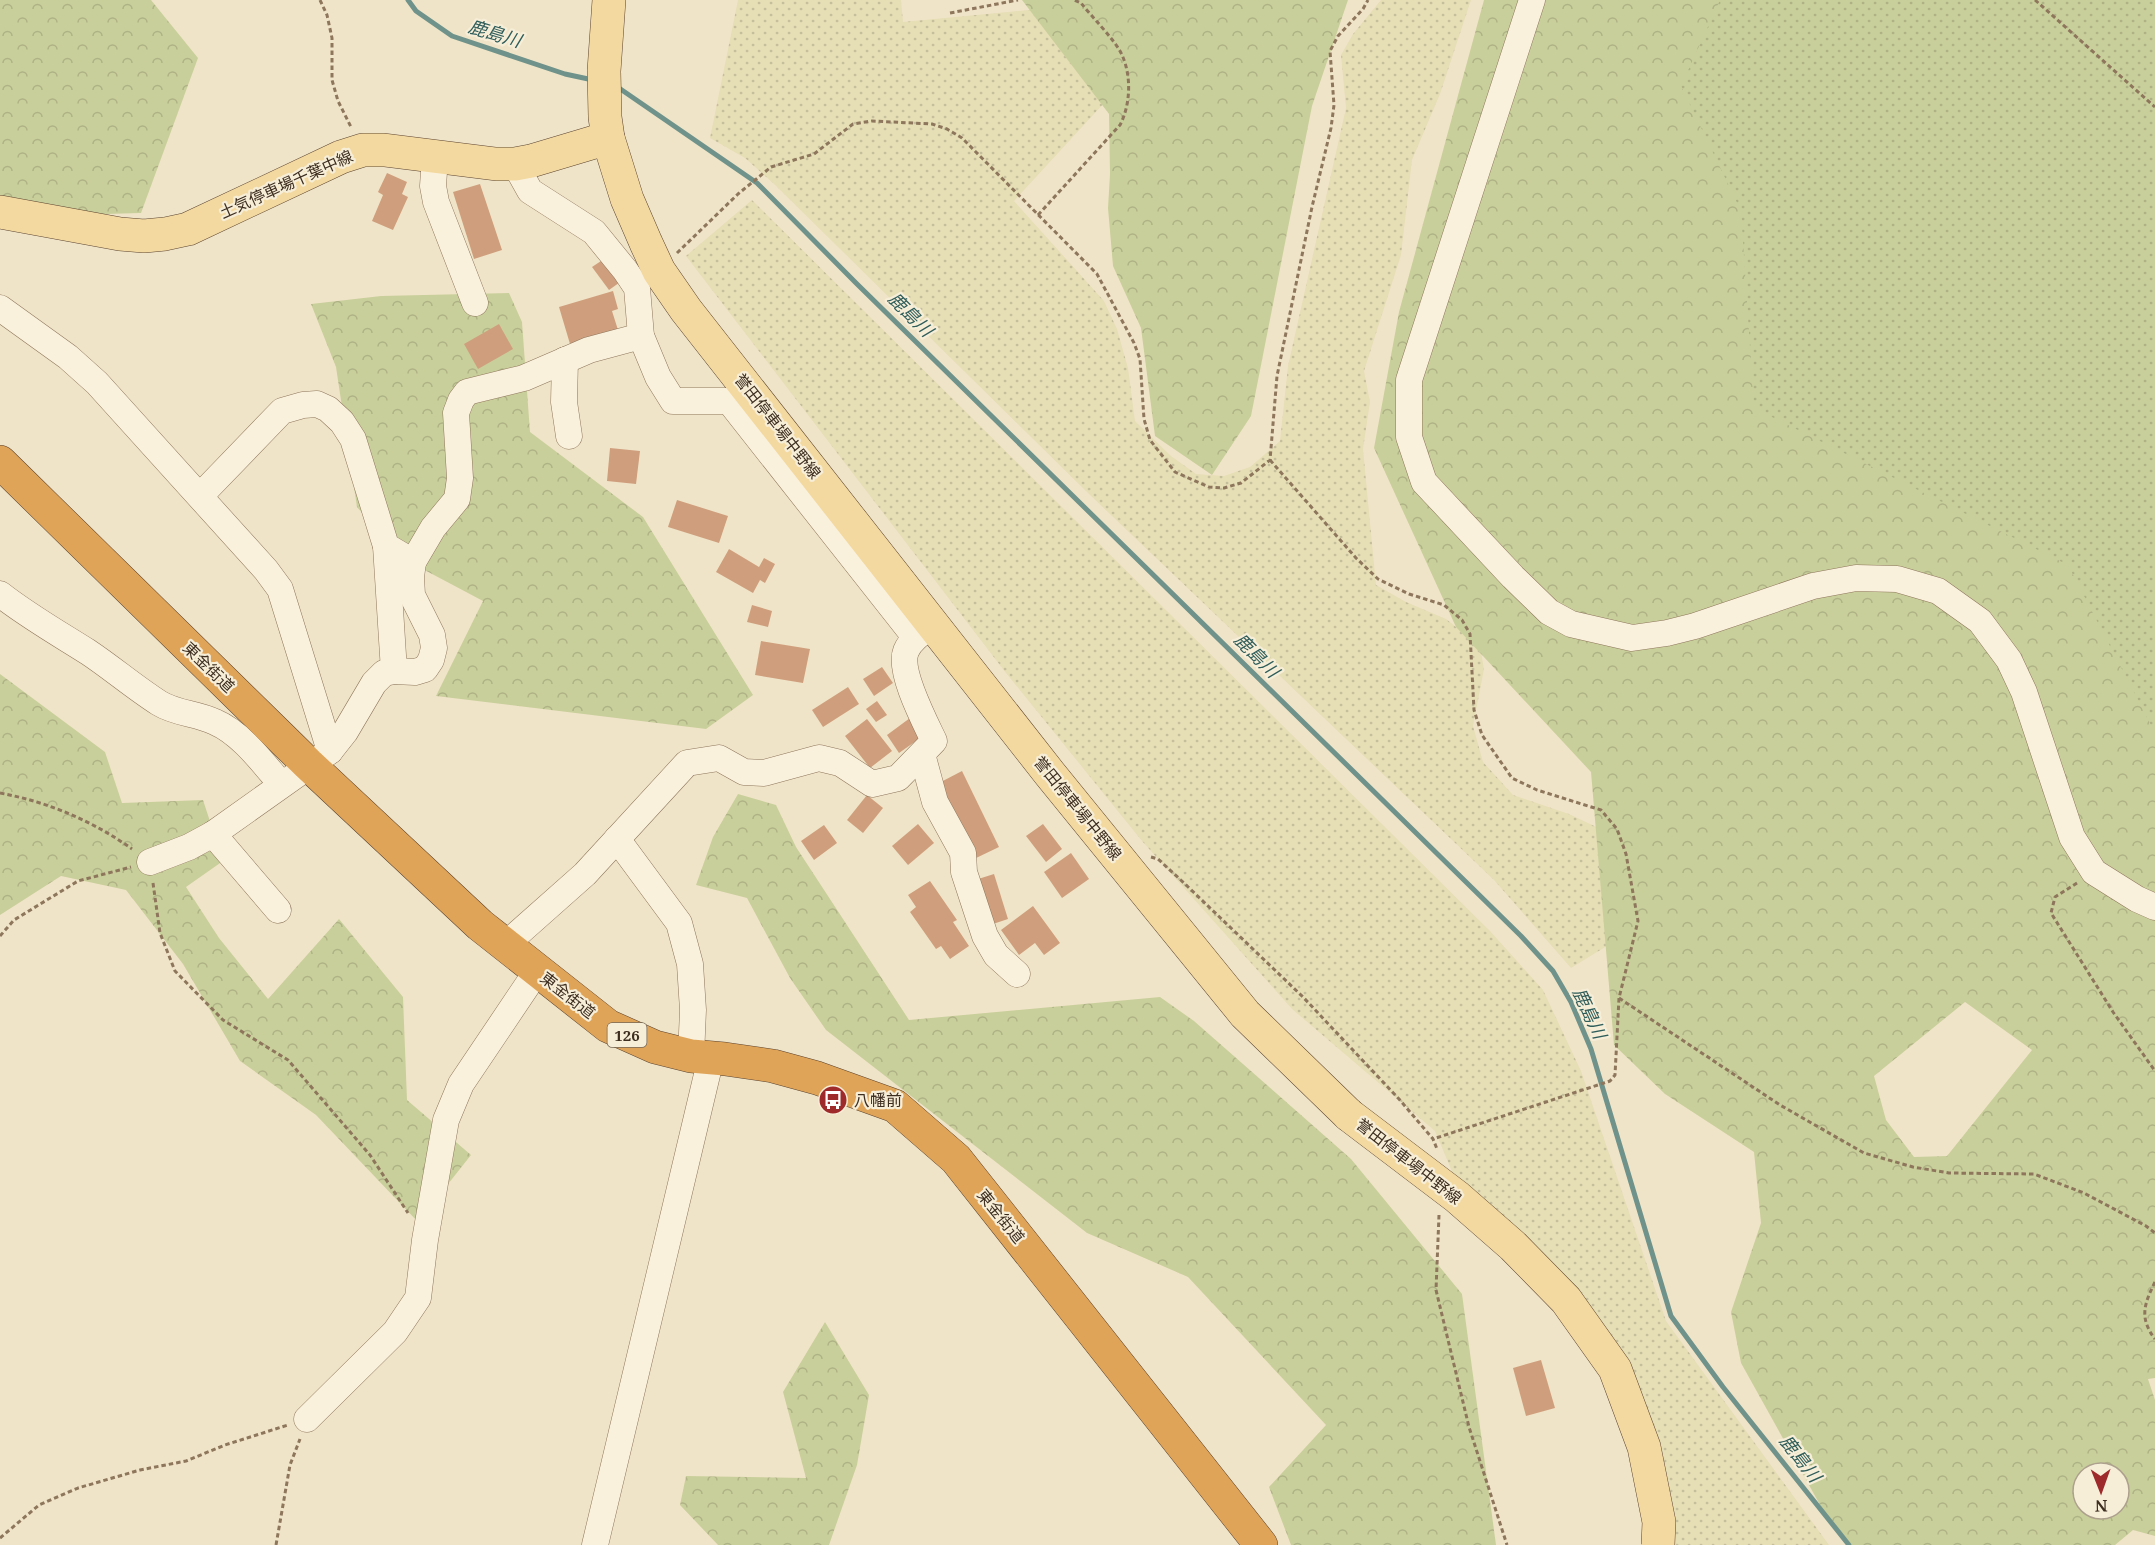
<svg xmlns="http://www.w3.org/2000/svg" width="2155" height="1545" viewBox="0 0 2155 1545" font-family="'Noto Serif','Noto Sans JP',serif">
  <style>
    .farmland { fill: url(#farmland-dots) }
    .grass { fill: url(#grass-dots) }
    .forest { fill: url(#forest-crowns); fill-rule: evenodd }
    .lines { fill: none; stroke-linecap: round; stroke-linejoin: round }
    .stream { stroke: #6f938a; stroke-width: 5 }
    .building { fill: #cf9f7d }
    .minor-casing { stroke: #8d765c; stroke-width: 27 }
    .major-casing { stroke: #5b4430; stroke-width: 34 }
    .highway-casing { stroke: #5b4430; stroke-width: 34 }
    .path { stroke: #8d765c; stroke-width: 3; stroke-dasharray: 4.5 3; stroke-linecap: butt }
    .minor { stroke: #faf1dc; stroke-width: 26 }
    .major { stroke: #f3d9a0; stroke-width: 33 }
    .highway { stroke: #e0a458; stroke-width: 33 }
    .major-bridge-casing { stroke: #5b4430; stroke-width: 34; stroke-linecap: butt }
    .major-bridge { stroke: #f3d9a0; stroke-width: 33 }
    .labels { text-anchor: middle; dominant-baseline: central; stroke-width: 4.5; stroke-linejoin: round; paint-order: stroke }
    .shield { fill: #f7eed8; stroke: #756857; stroke-width: 1.5 }
    .shield-label { font-size: 15px; font-weight: bold; fill: #3d2e20 }
    .street-label { font-size: 16px; fill: #3d2e20; stroke: #f7eed8 }
    .poi-label { font-size: 16px; fill: #3d2e20; stroke: #f7eed8; text-anchor: start }
    .water-label { font-size: 18px; font-style: italic; fill: #2f5d5a; stroke: #f7eed8 }
  </style>
  <defs>
    <pattern id="farmland-dots" width="8" height="8" patternUnits="userSpaceOnUse" patternTransform="scale(1.5)"><rect width="8" height="8" fill="#e6deb5"/><path d="M2 2h.1M6 6h.1" fill="none" stroke="#c6bf9b" stroke-width="1.8" stroke-linecap="round"/></pattern>
    <pattern id="grass-dots" width="8" height="8" patternUnits="userSpaceOnUse" patternTransform="scale(1.5)"><rect width="8" height="8" fill="#c9cf9b"/><path d="M2 2h.1M6 6h.1" fill="none" stroke="#aeb285" stroke-width="1.8" stroke-linecap="round"/></pattern>
    <pattern id="forest-crowns" width="20" height="18" patternUnits="userSpaceOnUse" patternTransform="scale(1.5)"><rect width="20" height="18" fill="#c9cf9b"/><path d="M2 6a3 3 0 1 1 6 0M12 15a3 3 0 1 1 6 0" fill="none" stroke="#aeb285"/></pattern>
  </defs>
  <rect width="100%" height="100%" fill="#f0e4c8"/>
  <g class="farmland">
    <polygon points="738,0 901,0 903,22 1059,7 1117,89 1014,201 1104,301 1117,329 1128,368 1135,421 1171,456 1196,474 1224,476 1250,467 1280,441 1288,366 1346,108 1341,55 1353,34 1381,0 1471,0 1440,94 1412,160 1401,255 1364,371 1370,402 1363,449 1376,585 1406,602 1446,619 1480,646 1484,669 1473,726 1483,762 1513,795 1569,814 1609,833 1628,933 1571,968 1494,880 1090,495 773,183 745,158 710,138"/>
    <polygon points="752,200 1490,931 1543,990 1581,1071 1666,1321 1829,1545 1675,1545 1669,1490 1642,1405 1456,1181 1435,1131 1292,1009 1142,841 1006,673 686,256"/>
  </g>
  <polygon class="grass" points="1655,0 2155,0 2155,802 1673,506"/>
  <g class="forest">
    <polygon points="0,0 151,0 198,58 141,213 0,217"/>
    <polygon points="1022,0 1348,0 1312,106 1251,416 1212,475 1155,436 1141,328 1113,266 1108,208 1110,174 1109,114"/>
    <path d="M 1484,0 L 1720,0 L 1681,86 L 1741,211 L 1754,408 L 2068,565 L 2155,733 L 2155,1378 L 2148,1379 L 2155,1400 L 2155,1536 L 2133,1530 L 2115,1545 L 1852,1545 L 1824,1512 L 1741,1363 L 1731,1312 L 1761,1223 L 1754,1152 L 1665,1094 L 1614,1045 L 1591,772 L 1456,627 L 1374,448 L 1399,312 ZM 1965,1002 L 2032,1050 L 1947,1156 L 1914,1157 L 1886,1120 L 1874,1076 ZM 2083,1473 L 2119,1473 L 2119,1509 L 2083,1509 Z"/>
    <polygon points="509,293 522,322 530,432 643,517 753,695 706,729 436,696 483,601 400,557 357,507 336,367 311,304 381,296"/>
    <polygon points="0,674 105,752 122,803 203,800 223,861 186,887 219,938 268,999 339,919 403,997 407,1100 471,1155 418,1222 316,1115 240,1061 183,964 126,890 61,876 0,915"/>
    <polygon points="738,794 776,805 796,847 909,1020 1160,997 1194,1021 1351,1159 1462,1294 1496,1545 1291,1545 1269,1487 1326,1425 1188,1277 1087,1233 826,1030 790,978 747,898 696,885 713,837"/>
    <polygon points="825,1322 869,1395 857,1465 829,1545 718,1545 680,1505 686,1476 806,1478 783,1392"/>
  </g>
  <g class="lines">
    <g class="stream">
      <polyline points="408,0 416,11 452,36 565,74 593,80"/>
      <polyline points="616,86 757,183 857,284 1521,936 1553,971 1571,1002 1591,1049 1671,1316 1723,1387 1849,1545"/>
    </g>
  </g>
  <g class="building">
    <polygon points="387,173 407,182 402,194 408,197 393,230 372,221 383,195 378,192"/>
    <polygon points="480,184 502,250 474,259 453,192"/>
    <polygon points="607,257 623,280 609,290 592,267"/>
    <polygon points="613,291 618,309 612,311 618,330 570,344 559,307"/>
    <polygon points="499,324 513,349 478,369 464,344"/>
    <polygon points="610,448 640,451 636,484 607,481"/>
    <polygon points="677,500 728,516 719,543 668,527"/>
    <polygon points="729,549 759,567 764,558 775,564 765,583 760,580 753,593 716,572"/>
    <polygon points="752,605 772,611 768,627 747,622"/>
    <polygon points="761,641 810,649 803,683 755,675"/>
    <polygon points="882,667 893,683 874,696 863,679"/>
    <polygon points="848,687 859,704 823,727 812,710"/>
    <polygon points="877,701 887,715 876,722 866,709"/>
    <polygon points="910,718 923,736 899,753 887,735"/>
    <polygon points="867,719 892,751 870,768 845,736"/>
    <polygon points="962,771 999,847 974,859 937,784"/>
    <polygon points="867,795 883,808 863,833 847,820"/>
    <polygon points="918,824 934,843 908,865 892,846"/>
    <polygon points="1043,824 1062,849 1046,862 1026,836"/>
    <polygon points="824,825 837,843 814,860 801,841"/>
    <polygon points="1071,853 1089,879 1062,898 1044,872"/>
    <polygon points="994,874 1008,919 990,925 975,880"/>
    <polygon points="930,881 957,920 953,922 969,946 950,959 941,946 936,949 910,912 916,907 908,895"/>
    <polygon points="1033,906 1060,943 1044,955 1035,943 1019,955 1001,930"/>
    <polygon points="1541,1360 1555,1408 1526,1416 1513,1368"/>
  </g>
  <g class="lines">
    <g class="minor-casing">
      <g id="minor">
        <polyline points="1532,0 1409,380 1409,437 1424,482 1513,577 1549,612 1571,624 1632,638 1667,633 1695,626 1813,586 1856,578 1897,579 1938,591 1980,621 2009,660 2024,692 2072,837 2094,872 2137,899 2155,907"/>
        <polyline points="435,157 433,186 436,202 475,303"/>
        <polyline points="515,164 530,191 594,232 625,270 637,288 641,336 658,377 673,401 729,401 915,637"/>
        <polyline points="0,308 68,357 97,383 266,570 280,589 330,751"/>
        <polyline points="565,360 564,402 569,436"/>
        <polyline points="200,496 282,411 303,405 317,404 328,409 342,422 353,439 386,546 413,562"/>
        <polyline points="386,546 394,671"/>
        <path d="M 0,594 C 28,616 58,633 88,652 C 112,668 134,687 159,703 C 177,714 196,713 215,722 C 241,733 263,763 281,784"/>
        <polyline points="922,754 935,802 963,853 964,872 985,936 996,955 1017,974"/>
        <polyline points="213,834 278,910"/>
        <polyline points="617,839 679,923 690,964 693,1010 691,1056"/>
        <polyline points="150,862 189,847 213,834 330,751 345,732 374,683 384,673 394,671 415,672 425,669 431,660 434,648 432,635 412,595 411,577 413,562 433,528 457,499 460,478 456,413 461,400 467,392 524,378 589,350 641,336"/>
        <path d="M 505,945 L 585,874 L 687,763 L 719,758 L 744,772 L 764,773 L 819,758 L 840,763 L 872,784 L 898,778 L 934,741 C 925,722 898,671 906,651 C 911,639 923,632 933,625"/>
        <polyline points="307,1419 395,1332 418,1298 425,1240 446,1120 461,1084 537,971"/>
        <polyline points="595,1545 711,1058"/>
      </g>
    </g>
    <g class="major-casing">
      <g id="major">
        <polyline points="609,0 604,71 605,117 608,138 627,199 646,243 659,271 686,310 1050,774 1245,1014 1349,1115"/>
        <polyline points="0,212 120,234 144,236 165,234 188,229 341,157 363,150 384,150 496,164 515,164 531,161 608,138"/>
      </g>
    </g>
    <g class="highway-casing">
      <polyline id="highway" points="0,462 308,764 480,925 608,1026 655,1047 691,1056 725,1059 773,1066 817,1078 895,1106 956,1159 1261,1545"/>
    </g>
    <g class="path">
      <polyline points="320,0 327,15 332,38 332,80 338,101 351,127"/>
      <polyline points="2035,0 2155,107"/>
      <polyline points="950,13 1018,0"/>
      <path d="M 1038,215 L 1120,125 C 1131,104 1132,73 1120,51 C 1112,37 1092,17 1081,3 L 1074,0"/>
      <polyline points="677,253 738,194 771,167 814,154 853,124 872,121 932,124 947,129 962,138 1097,274 1134,343 1140,359 1144,419 1150,440 1175,472 1209,487 1224,488 1241,483 1270,460 1277,376 1312,207 1331,128 1334,105 1330,51 1338,36 1363,9 1368,0"/>
      <polyline points="1270,460 1356,558 1378,579 1409,594 1444,605 1462,620 1470,634 1474,710 1482,735 1512,778 1537,790 1601,810 1617,829 1626,854 1638,921 1619,998 1615,1075 1610,1081 1433,1139"/>
      <path d="M 0,793 C 48,802 93,821 132,849"/>
      <polyline points="1151,857 1158,859 1184,883 1303,997 1399,1099 1433,1139 1437,1149"/>
      <polyline points="153,883 160,933 175,971 223,1020 288,1060 370,1155 408,1213"/>
      <polyline points="2077,883 2055,897 2051,913 2113,1012 2155,1071"/>
      <polyline points="0,936 14,920 78,881 131,867"/>
      <polyline points="1619,998 1780,1105 1864,1153 1913,1167 1949,1173 2034,1174 2084,1193 2146,1226 2155,1233"/>
      <polyline points="1439,1215 1436,1290 1469,1427 1507,1545"/>
      <path d="M 2155,1282 C 2144,1304 2139,1318 2155,1339"/>
      <polyline points="0,1538 39,1505 78,1488 140,1470 186,1461 225,1445 288,1425"/>
      <polyline points="276,1545 290,1465 300,1439"/>
    </g>
    <use href="#minor" class="minor"/>
    <use href="#major" class="major"/>
    <use href="#highway" class="highway"/>
    <g class="major-bridge-casing">
      <polyline id="major-bridge" points="1349,1115 1457,1197 1513,1246 1566,1300 1615,1369 1644,1447 1659,1522 1658,1545"/>
    </g>
    <use href="#major-bridge" class="major-bridge"/>
  </g>
  <defs>
    <g id="bus-disc" transform="scale(1.5)"><circle r="9.5" fill="#9e2a2b" stroke="#f7eed8"/><path d="M-5-6H5V4H4V6H2V4H-2V6H-4V4H-5ZM-3.5-4V0h7V-4ZM-3.5 1.2v1.5H-2V1.2ZM2 1.2v1.5H3.5V1.2Z" fill="#fff"/></g>
  </defs>
  <g fill-rule="evenodd">
    <use href="#bus-disc" x="833" y="1100"/>
  </g>
  <g class="labels">
    <rect class="shield" x="607.5" y="1023" width="39" height="24" rx="4.5"/>
    <g class="shield-label">
      <text x="627" y="1035">126</text>
    </g>
    <g class="street-label">
      <text transform="translate(286 184) rotate(-24)">土気停車場千葉中線</text>
      <text transform="translate(778 426) rotate(52)">誉田停車場中野線</text>
      <text transform="translate(209 667) rotate(44)">東金街道</text>
      <text transform="translate(1078 808) rotate(51)">誉田停車場中野線</text>
      <text transform="translate(568 995) rotate(38)">東金街道</text>
      <text transform="translate(1409 1161) rotate(38)">誉田停車場中野線</text>
      <text transform="translate(1001 1216) rotate(51)">東金街道</text>
    </g>
    <g class="poi-label">
      <text x="854" y="1100">八幡前</text>
    </g>
    <g class="water-label">
      <text transform="translate(495 33) rotate(17)">鹿島川</text>
      <text transform="translate(911 314) rotate(45)">鹿島川</text>
      <text transform="translate(1257 655) rotate(45)">鹿島川</text>
      <text transform="translate(1590 1013) rotate(65)">鹿島川</text>
      <text transform="translate(1801 1458) rotate(52)">鹿島川</text>
    </g>
  </g>
  <g transform="translate(2101 1491) rotate(179)"><circle r="28" fill="#f7eed8" stroke="#ada18e" stroke-width="1.5"/>
  <path d="M0-4.5L10 22L0 15L-10 22Z" fill="#9e2a2b"/>
  <text y="-9" font-size="16" font-weight="bold" text-anchor="middle" fill="#3d2e20">N</text>
  </g>
</svg>
